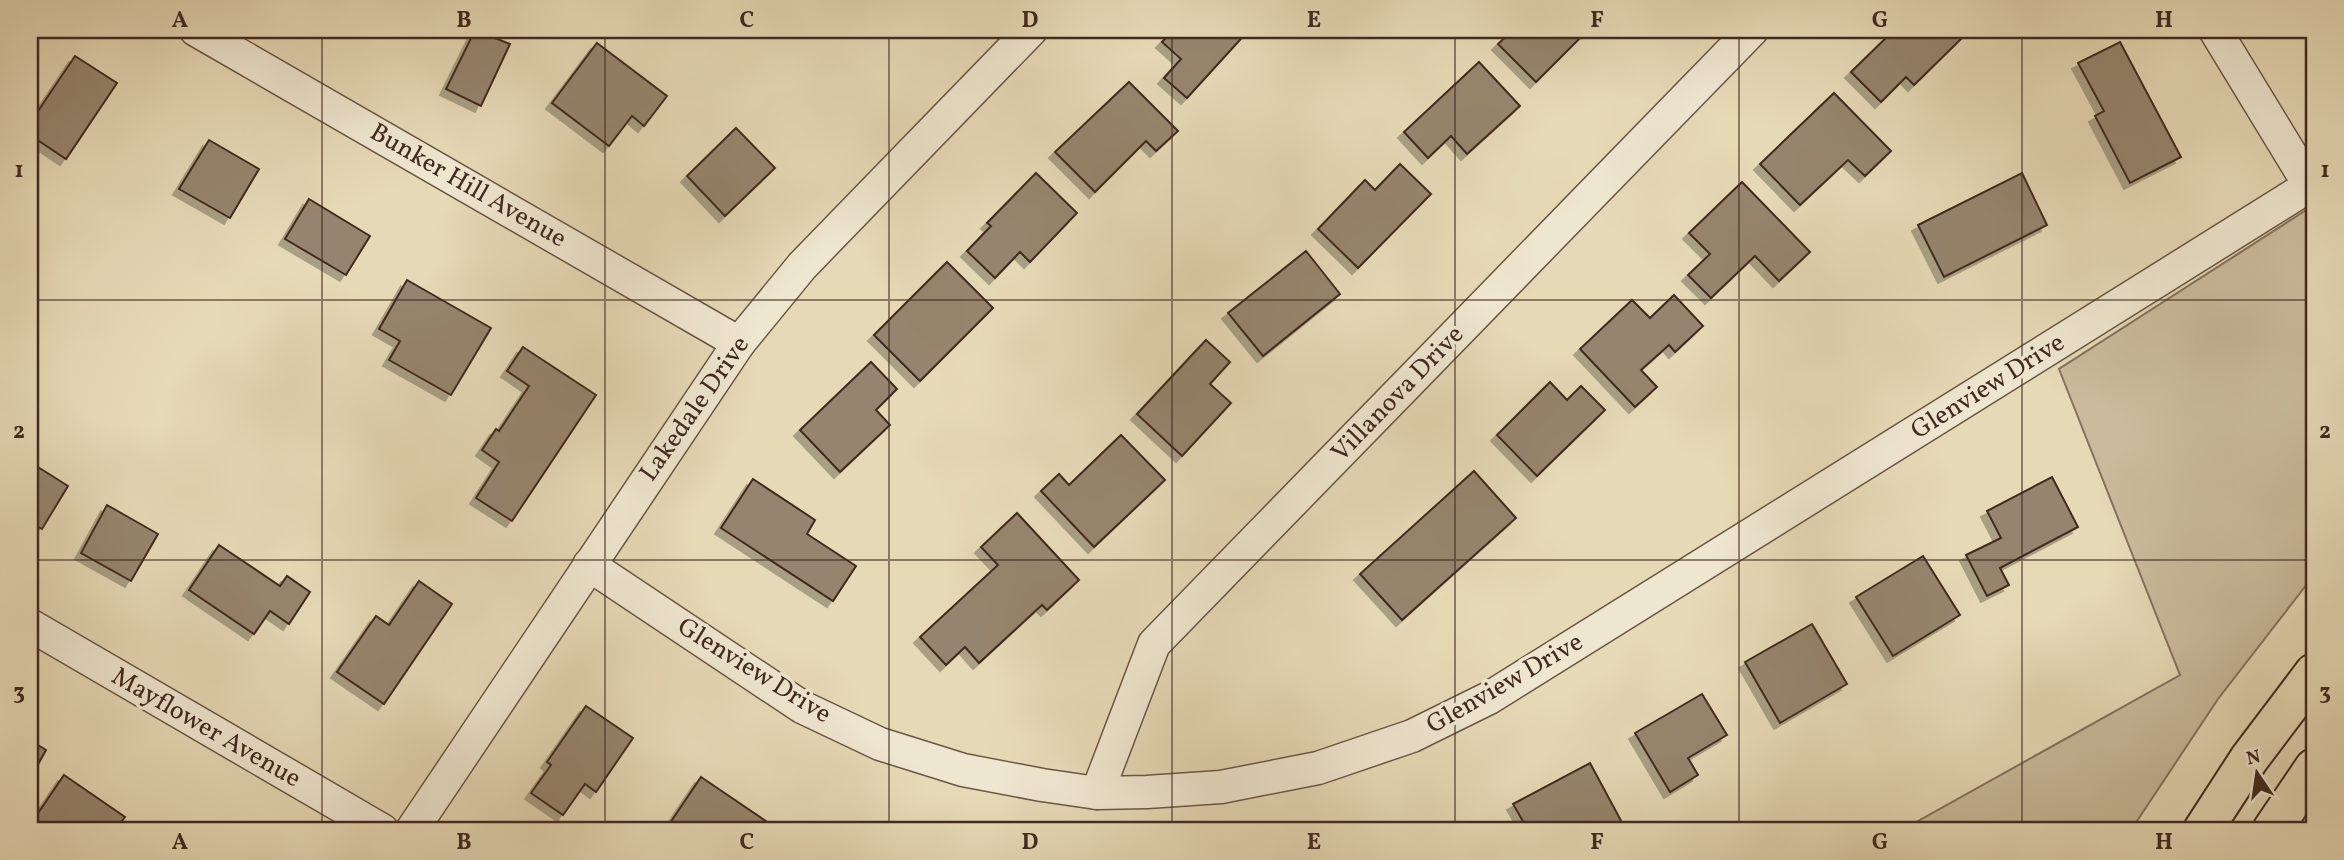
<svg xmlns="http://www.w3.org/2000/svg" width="2344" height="860" viewBox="0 0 2344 860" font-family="Vollkorn,serif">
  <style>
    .green { fill: #cabb9c; stroke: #85725e; stroke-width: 2 }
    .building { fill: #96856e; stroke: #402a1f; stroke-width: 2; filter: url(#shadow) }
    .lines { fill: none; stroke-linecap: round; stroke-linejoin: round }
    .minor-casing { stroke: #6a5645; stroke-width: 35 }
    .motorway-casing { stroke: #402a1f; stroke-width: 42 }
    .minor { stroke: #efe6d0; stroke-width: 32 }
    .motorway { stroke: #e6d9b6; stroke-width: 38 }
    .grid { fill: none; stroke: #402a1f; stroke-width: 2; stroke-opacity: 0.55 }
    .labels { text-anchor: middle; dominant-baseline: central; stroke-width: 7; stroke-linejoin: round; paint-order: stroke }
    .street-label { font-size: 26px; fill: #402a1f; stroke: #efe6d0 }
    .neatline { fill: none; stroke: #402a1f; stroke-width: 2.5 }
    .grid-label { font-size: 23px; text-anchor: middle; font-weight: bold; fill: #402a1f }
  </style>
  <defs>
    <filter id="shadow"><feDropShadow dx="-6" dy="6" stdDeviation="0" flood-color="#0004"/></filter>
  </defs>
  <rect width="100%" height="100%" fill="#e6d9b6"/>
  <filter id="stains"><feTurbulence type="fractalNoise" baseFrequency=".00286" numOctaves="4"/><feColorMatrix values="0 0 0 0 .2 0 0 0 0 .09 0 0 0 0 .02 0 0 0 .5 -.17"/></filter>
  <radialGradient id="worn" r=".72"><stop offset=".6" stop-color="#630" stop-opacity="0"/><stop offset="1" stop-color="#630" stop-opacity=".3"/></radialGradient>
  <polygon class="green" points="2314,205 2314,575 2218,699 2131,830 1902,830 2180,675 2059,369"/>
  <g class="building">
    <polygon points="475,30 510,44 481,106 446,89"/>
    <polygon points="1173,30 1249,30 1187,98 1164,78 1181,59 1162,42"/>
    <polygon points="1513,30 1588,30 1536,82 1498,44"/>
    <polygon points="1894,30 1952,30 1961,39 1914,85 1906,77 1881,102 1851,72"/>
    <polygon points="2120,42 2181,157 2130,183 2095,116 2104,111 2078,63"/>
    <polygon points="597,43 667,96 644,126 632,116 609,146 552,103"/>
    <polygon points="75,56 117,83 66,159 30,135 30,123"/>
    <polygon points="1479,62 1520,106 1467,154 1451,136 1428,158 1404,132"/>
    <polygon points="1129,82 1178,131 1156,151 1146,141 1095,192 1055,152"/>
    <polygon points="1834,93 1891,151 1865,176 1848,160 1800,205 1760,164"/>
    <polygon points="736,128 775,168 725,216 687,176"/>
    <polygon points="209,140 259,169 230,218 179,189"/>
    <polygon points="1400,164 1431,194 1358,268 1318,229 1365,180 1375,190"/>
    <polygon points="1036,173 1077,213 1030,262 1020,252 995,278 967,251 991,226 987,223"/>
    <polygon points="2022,173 2047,225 1944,277 1918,225"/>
    <polygon points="1742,182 1810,252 1779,281 1755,256 1711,298 1688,275 1710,254 1689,233"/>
    <polygon points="309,199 370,236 346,275 285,239"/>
    <polygon points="1306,251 1340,294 1263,356 1228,313"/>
    <polygon points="947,262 993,308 920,381 874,335"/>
    <polygon points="407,280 491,328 451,395 389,360 400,341 379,329"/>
    <polygon points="1674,295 1703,326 1675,352 1669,345 1641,370 1657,387 1635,407 1580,349 1632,300 1650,318"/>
    <polygon points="1206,340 1230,362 1210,384 1231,403 1182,456 1137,414"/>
    <polygon points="523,347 596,395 512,521 476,498 499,462 482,450 496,429 499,431 529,386 507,371"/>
    <polygon points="871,362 897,389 876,410 890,425 840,472 800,430"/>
    <polygon points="1550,382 1567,400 1581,386 1605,410 1537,476 1497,435"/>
    <polygon points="1121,435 1165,480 1094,547 1041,491 1059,474 1069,485"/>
    <polygon points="30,462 68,486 42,529 30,522"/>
    <polygon points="1474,471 1516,518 1402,620 1360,574"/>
    <polygon points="2052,477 2078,527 2000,568 2009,585 1987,596 1966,555 2001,538 1987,511"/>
    <polygon points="753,479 815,520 807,534 856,566 833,601 721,528"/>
    <polygon points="107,505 158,534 131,581 81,553"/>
    <polygon points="1017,513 1079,580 1047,610 1042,605 979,663 965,647 946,665 920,637 998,565 981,547"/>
    <polygon points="219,545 280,586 287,576 310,592 289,624 270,611 254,634 189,590"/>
    <polygon points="1923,556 1960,615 1893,656 1856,597"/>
    <polygon points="419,581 452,604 384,704 337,672 376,616 389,625"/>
    <polygon points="1812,624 1847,684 1780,723 1745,662"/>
    <polygon points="1702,694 1727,735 1688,758 1698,775 1670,792 1635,733"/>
    <polygon points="586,706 633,738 596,792 585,784 563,815 531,793 551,765 547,762"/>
    <polygon points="30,740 46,750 30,779"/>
    <polygon points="1590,763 1626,830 1593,830 1589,822 1574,830 1528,830 1513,804"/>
    <polygon points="64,775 125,817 115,830 37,830 30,825"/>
    <polygon points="701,777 779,830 674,830 668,826"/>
  </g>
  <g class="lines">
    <g class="minor-casing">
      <g id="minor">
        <polyline points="196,30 739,343"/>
        <polyline points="2215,30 2310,186"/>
        <polyline points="589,565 802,707 880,744 963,770 1042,785 1097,793 1147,792 1221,787 1318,768 1412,736 1489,698 2314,183"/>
        <polyline points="30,625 382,830"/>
        <polyline points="1097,793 1154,644 1752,30"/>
        <polyline points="412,830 739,343 802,266 1031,30"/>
      </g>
    </g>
    <g class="motorway-casing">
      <g id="motorway">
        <polyline points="2203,830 2249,759 2314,673"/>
        <polyline points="2272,830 2314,768"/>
      </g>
    </g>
    <use href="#minor" class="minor"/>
    <use href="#motorway" class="motorway"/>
  </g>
  <path class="grid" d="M 322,30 L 322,830M 605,30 L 605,830M 889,30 L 889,830M 1172,30 L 1172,830M 1455,30 L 1455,830M 1739,30 L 1739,830M 2022,30 L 2022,830M 30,300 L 2314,300M 30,560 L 2314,560"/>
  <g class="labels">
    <g class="street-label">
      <text transform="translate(468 186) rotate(30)">Bunker Hill Avenue</text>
      <text transform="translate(1988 387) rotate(-32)">Glenview Drive</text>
      <text transform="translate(1398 394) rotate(-46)">Villanova Drive</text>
      <text transform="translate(695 409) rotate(-55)">Lakedale Drive</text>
      <text transform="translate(754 671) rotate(32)">Glenview Drive</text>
      <text transform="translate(1505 684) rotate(-30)">Glenview Drive</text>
      <text transform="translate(206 728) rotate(30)">Mayflower Avenue</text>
    </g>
  </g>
  <rect width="2344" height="860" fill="none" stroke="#e6d9b6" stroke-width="77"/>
  <g transform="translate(2257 773) rotate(347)" stroke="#efe6d0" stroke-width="5" paint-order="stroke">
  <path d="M0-5L12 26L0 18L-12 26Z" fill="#402a1f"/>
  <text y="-10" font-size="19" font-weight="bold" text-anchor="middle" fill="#402a1f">N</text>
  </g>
  <rect x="38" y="38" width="2268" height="784" class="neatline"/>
  <g class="grid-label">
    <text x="180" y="27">A</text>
    <text x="464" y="27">B</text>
    <text x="747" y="27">C</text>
    <text x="1030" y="27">D</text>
    <text x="1314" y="27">E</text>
    <text x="1597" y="27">F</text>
    <text x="1880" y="27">G</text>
    <text x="2164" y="27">H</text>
    <text x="19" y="177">1</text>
    <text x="2325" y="177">1</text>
    <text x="19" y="438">2</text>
    <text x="2325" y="438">2</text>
    <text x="19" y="699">3</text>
    <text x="2325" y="699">3</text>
    <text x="180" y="849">A</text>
    <text x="464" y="849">B</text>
    <text x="747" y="849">C</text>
    <text x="1030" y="849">D</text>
    <text x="1314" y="849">E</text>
    <text x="1597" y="849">F</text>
    <text x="1880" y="849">G</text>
    <text x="2164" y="849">H</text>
  </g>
  <rect width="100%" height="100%" filter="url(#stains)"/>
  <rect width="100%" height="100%" fill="url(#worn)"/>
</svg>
